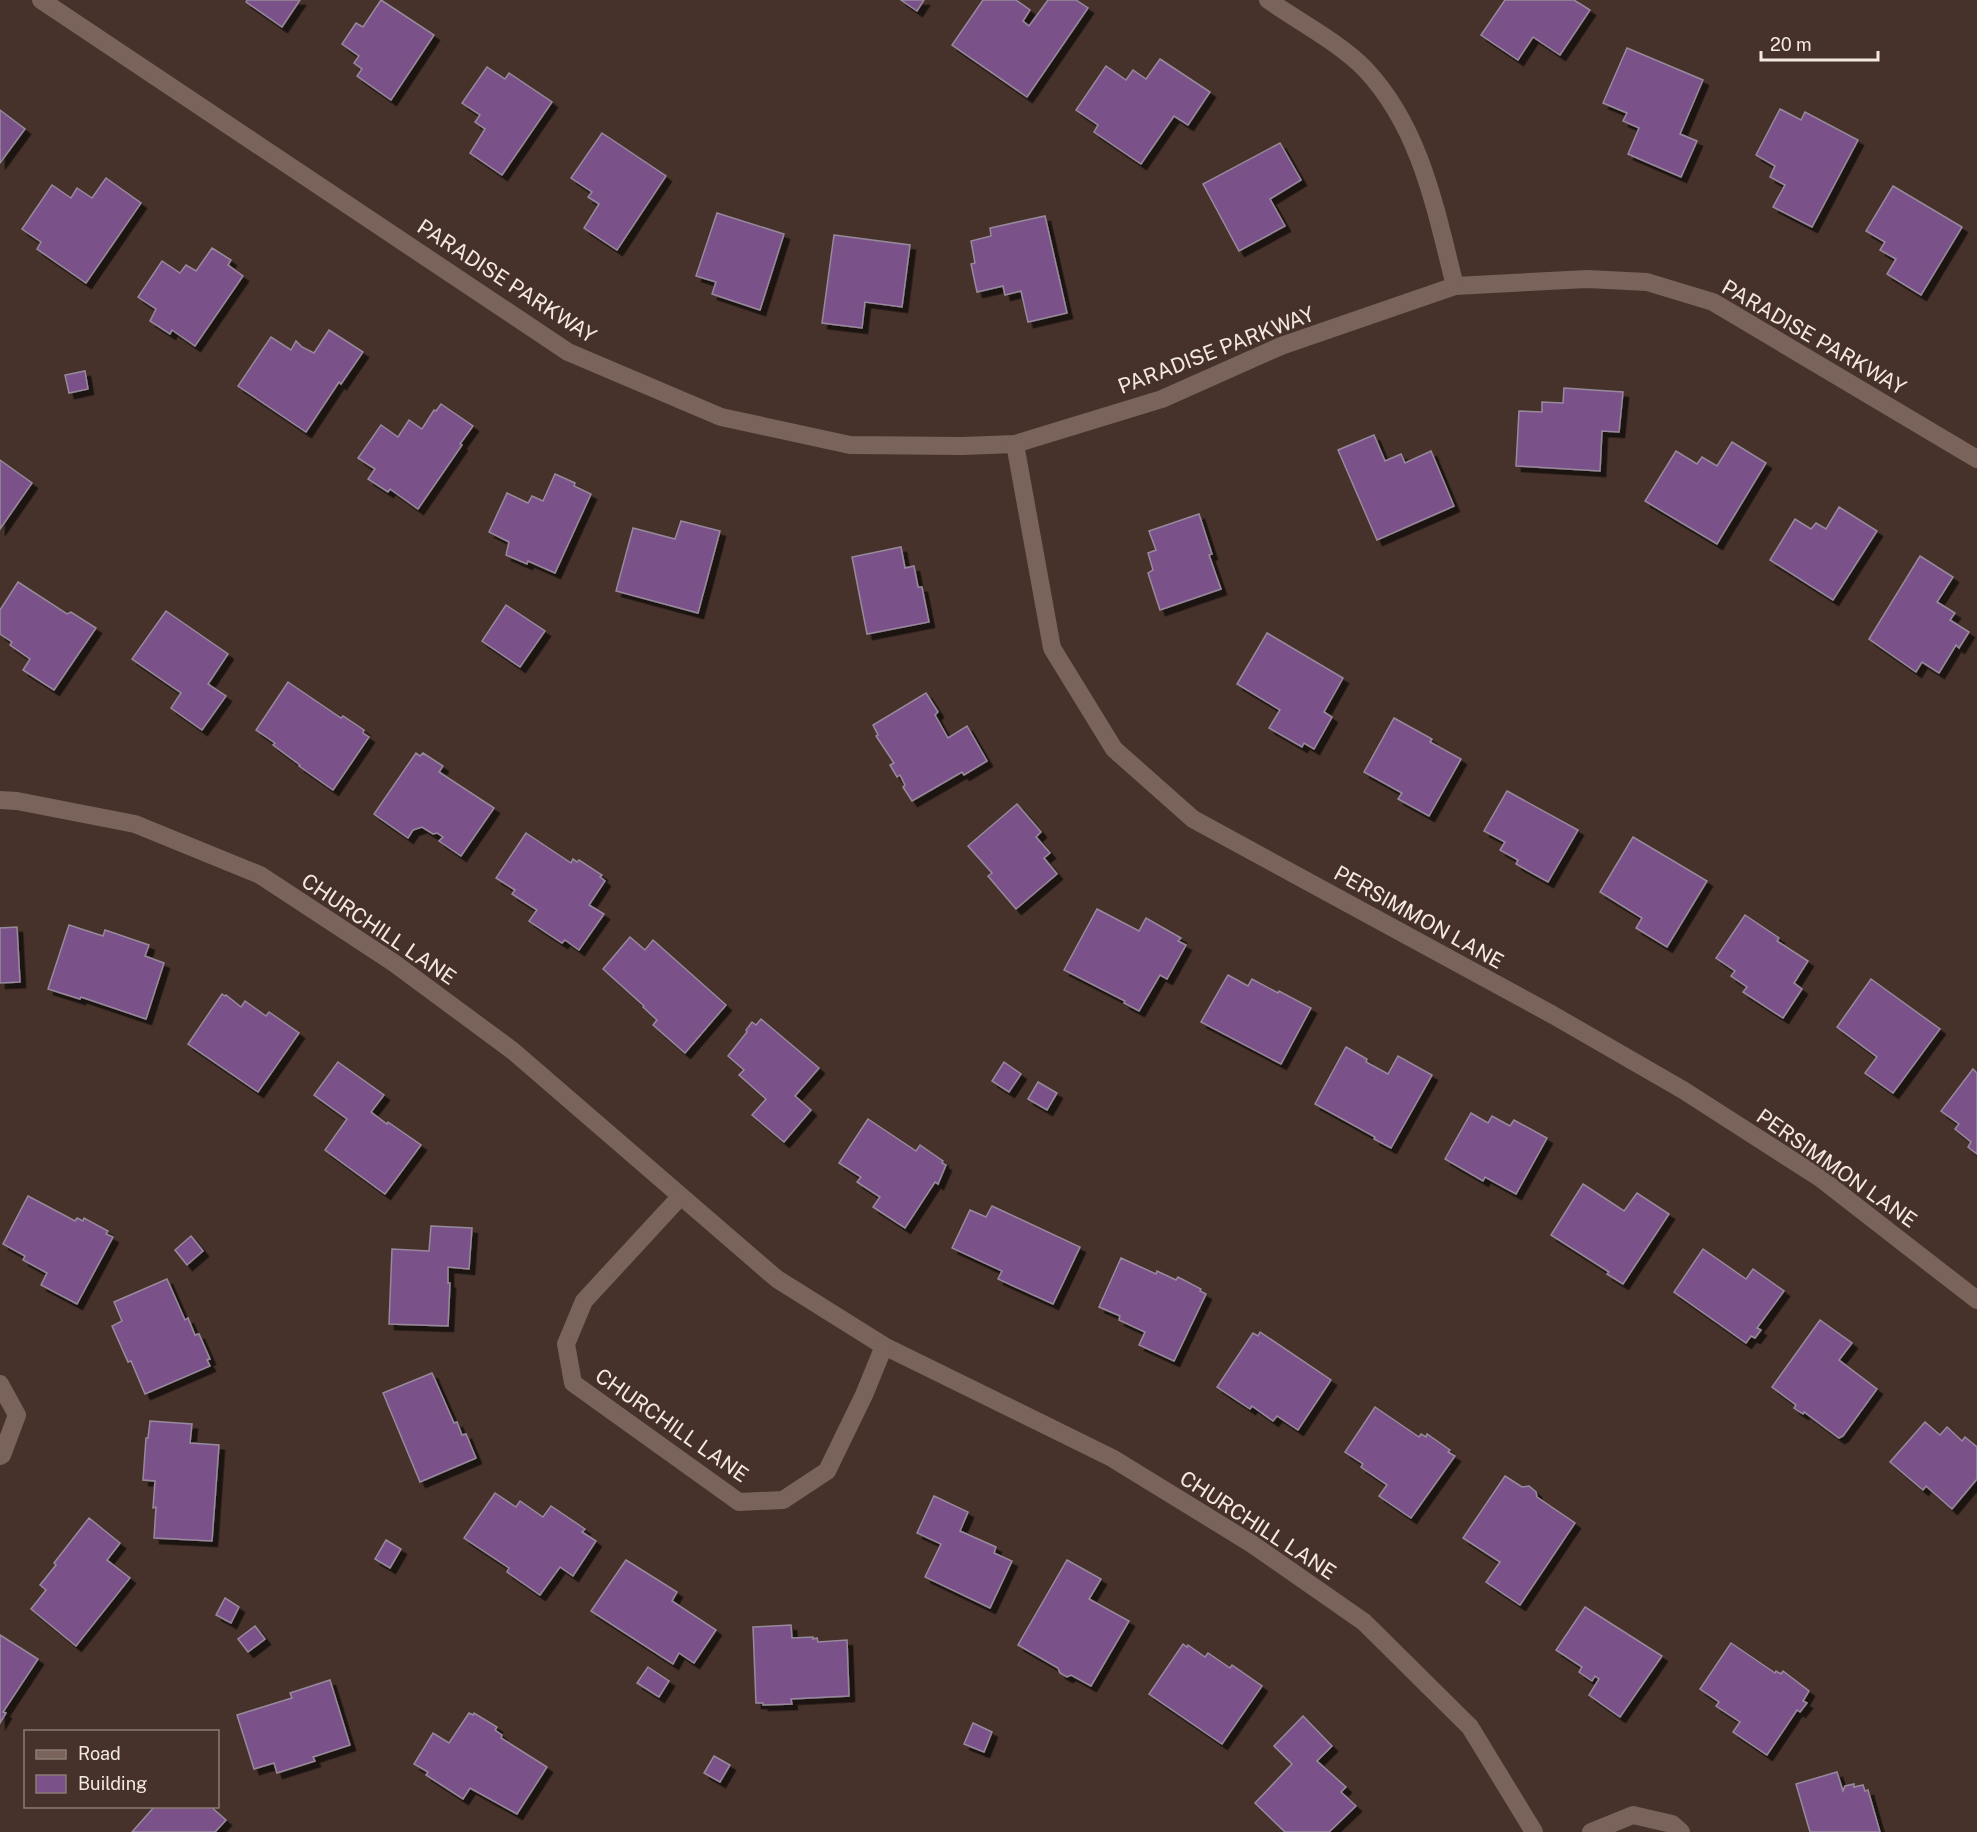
<svg xmlns="http://www.w3.org/2000/svg" width="1977" height="1832" viewBox="0 0 1977 1832" font-family="'Public Sans',sans-serif">
  <style>
    .building { fill: #7a5188; stroke: #978a9c; stroke-width: 1.5; filter: url(#shadow) }
    .lines { fill: none; stroke-linecap: round; stroke-linejoin: round }
    .minor { stroke: #79635b; stroke-width: 18 }
    .labels { text-anchor: middle; dominant-baseline: central; stroke-width: 5; stroke-linejoin: round; paint-order: stroke }
    .street-label { font-size: 21px; fill: #f5e8e3; stroke: #46322b }
  </style>
  <defs>
    <filter id="shadow"><feDropShadow dx="5.5" dy="5.5" stdDeviation="0" flood-color="#0009"/></filter>
  </defs>
  <rect width="100%" height="100%" fill="#46322b"/>
  <g class="building">
    <polygon points="247,0 300,0 282,27 246,2"/>
    <polygon points="381,0 434,35 391,100 357,76 362,69 354,63 359,56 342,44 356,23 363,27"/>
    <polygon points="901,0 924,0 917,11"/>
    <polygon points="983,0 1016,0 1030,10 1023,21 1029,26 1048,0 1076,0 1088,8 1027,97 952,45"/>
    <polygon points="1505,0 1574,0 1590,10 1560,55 1533,37 1518,60 1481,35"/>
    <polygon points="1627,48 1703,80 1680,134 1697,141 1681,177 1628,154 1639,128 1623,121 1627,113 1603,103"/>
    <polygon points="1160,59 1210,92 1188,125 1174,116 1141,164 1094,132 1098,125 1076,110 1106,66 1126,80 1133,70 1146,79"/>
    <polygon points="487,67 505,79 509,73 552,102 502,175 470,153 485,129 475,122 480,115 462,103"/>
    <polygon points="1780,109 1801,120 1805,112 1858,140 1812,227 1773,207 1785,185 1770,177 1775,166 1756,155"/>
    <polygon points="0,110 25,129 0,163"/>
    <polygon points="602,133 666,176 617,250 584,228 599,204 588,197 592,192 571,178"/>
    <polygon points="1280,143 1301,180 1270,199 1285,226 1239,251 1203,184"/>
    <polygon points="106,178 141,203 86,283 37,249 41,242 22,229 52,185 71,198 77,188 92,198"/>
    <polygon points="1893,186 1962,227 1921,295 1887,274 1896,259 1880,250 1885,242 1866,231"/>
    <polygon points="717,213 784,234 760,310 712,294 716,282 696,276"/>
    <polygon points="1045,216 1067,313 1028,322 1021,291 1005,295 1003,286 977,292 971,264 975,263 971,241 991,236 990,228"/>
    <polygon points="834,235 910,245 902,307 865,302 862,328 822,323"/>
    <polygon points="212,248 231,260 228,265 243,276 195,346 172,330 170,334 150,321 156,309 138,297 162,261 180,273 186,265 196,271"/>
    <polygon points="329,330 363,352 341,384 339,382 306,432 238,386 271,337 291,350 296,341 302,347 314,353"/>
    <polygon points="85,371 88,389 69,393 65,375"/>
    <polygon points="1564,388 1623,392 1619,432 1602,431 1600,471 1516,466 1519,411 1542,412 1542,402 1563,403"/>
    <polygon points="441,404 473,426 460,444 462,445 418,509 390,489 388,492 368,479 375,469 358,458 381,425 398,437 409,420 422,429 434,410 436,411"/>
    <polygon points="1374,435 1385,461 1401,454 1405,463 1431,451 1454,506 1377,540 1338,450"/>
    <polygon points="1732,442 1766,463 1717,544 1645,501 1676,451 1697,464 1702,457 1717,466"/>
    <polygon points="0,460 32,483 0,529"/>
    <polygon points="555,474 575,483 574,486 591,494 555,573 528,561 527,564 506,555 509,542 489,532 507,493 528,503 532,496 543,501"/>
    <polygon points="1839,507 1877,531 1833,600 1770,560 1795,519 1811,529 1816,523 1826,529"/>
    <polygon points="1199,514 1212,554 1209,555 1221,589 1160,610 1148,573 1153,570 1148,553 1156,550 1149,531"/>
    <polygon points="681,521 720,531 698,613 616,591 633,528 675,539"/>
    <polygon points="901,547 905,568 914,566 918,587 922,587 929,622 867,634 852,557"/>
    <polygon points="1920,556 1953,577 1937,602 1955,613 1950,620 1969,632 1959,648 1956,645 1939,673 1922,662 1916,672 1869,639"/>
    <polygon points="18,582 67,614 71,612 96,628 54,690 23,670 30,659 10,645 12,642 0,634 0,610"/>
    <polygon points="506,605 545,631 520,667 482,641"/>
    <polygon points="166,611 228,654 208,684 226,696 202,730 171,708 181,693 132,659"/>
    <polygon points="1267,633 1343,678 1324,712 1332,717 1314,749 1304,743 1302,747 1269,728 1280,710 1237,684"/>
    <polygon points="288,682 341,718 343,716 364,730 363,733 369,737 333,790 299,766 300,765 273,745 275,743 256,730"/>
    <polygon points="926,693 938,712 935,715 948,738 967,726 987,761 964,775 962,772 912,801 903,787 905,785 900,775 897,777 890,765 894,763 876,736 878,735 873,725"/>
    <polygon points="1394,718 1432,739 1430,742 1461,759 1429,816 1398,799 1402,793 1364,772"/>
    <polygon points="416,753 420,756 423,753 443,766 439,772 494,808 461,856 439,841 443,837 437,833 433,834 422,827 413,830 408,838 374,814"/>
    <polygon points="1507,791 1578,830 1548,882 1516,864 1518,860 1500,850 1505,842 1484,831"/>
    <polygon points="1017,804 1041,832 1036,837 1050,853 1044,858 1057,874 1016,909 988,876 992,873 968,846"/>
    <polygon points="526,833 571,863 573,859 577,862 579,860 602,875 600,877 605,881 589,905 604,914 579,950 565,940 562,943 529,921 537,910 512,894 515,890 496,878"/>
    <polygon points="1633,837 1707,881 1667,947 1636,928 1642,918 1600,892"/>
    <polygon points="1097,909 1139,931 1146,918 1181,938 1178,941 1186,945 1167,979 1160,975 1139,1011 1124,1003 1125,1001 1064,970"/>
    <polygon points="1745,915 1779,938 1777,941 1808,961 1794,983 1802,989 1783,1018 1743,992 1747,987 1731,976 1735,971 1716,958"/>
    <polygon points="69,925 103,936 105,930 149,945 145,956 164,963 146,1019 81,997 80,999 48,989"/>
    <polygon points="17,927 20,982 0,983 0,928"/>
    <polygon points="630,937 645,950 653,940 726,1005 685,1053 653,1025 657,1020 643,1007 644,1006 603,969"/>
    <polygon points="1228,975 1248,986 1252,979 1278,993 1279,991 1311,1008 1281,1064 1201,1022"/>
    <polygon points="1871,979 1940,1029 1893,1093 1865,1073 1877,1057 1837,1027"/>
    <polygon points="222,994 225,996 226,995 241,1007 245,1001 266,1016 269,1012 299,1033 258,1092 188,1044"/>
    <polygon points="761,1019 819,1068 795,1096 811,1110 784,1142 752,1115 766,1099 739,1075 744,1070 728,1056 747,1032 746,1030 752,1022 756,1025"/>
    <polygon points="1346,1047 1367,1059 1366,1062 1388,1074 1398,1056 1432,1075 1391,1148 1374,1139 1375,1137 1315,1104"/>
    <polygon points="338,1062 384,1095 371,1112 387,1124 388,1122 421,1145 385,1194 325,1150 347,1119 314,1095"/>
    <polygon points="1004,1062 1021,1074 1009,1092 992,1081"/>
    <polygon points="1973,1069 1977,1073 1977,1154 1968,1147 1971,1142 1955,1129 1959,1124 1941,1111"/>
    <polygon points="1038,1082 1057,1093 1047,1110 1028,1099"/>
    <polygon points="1471,1113 1488,1123 1492,1116 1510,1126 1514,1120 1547,1138 1516,1194 1485,1177 1483,1181 1445,1159"/>
    <polygon points="868,1119 916,1151 920,1145 943,1161 942,1163 946,1165 938,1184 935,1182 905,1228 873,1207 880,1197 857,1182 861,1177 839,1163"/>
    <polygon points="1583,1184 1624,1211 1637,1193 1669,1214 1623,1284 1607,1274 1609,1272 1551,1235"/>
    <polygon points="28,1196 75,1221 77,1218 83,1221 84,1218 108,1231 106,1234 113,1237 77,1304 41,1285 47,1273 23,1260 25,1256 3,1244"/>
    <polygon points="992,1206 1080,1247 1053,1304 998,1279 1002,1271 952,1248 970,1210 986,1217"/>
    <polygon points="431,1226 472,1228 469,1269 448,1267 448,1283 450,1283 448,1326 389,1324 392,1249 429,1251"/>
    <polygon points="191,1236 203,1251 187,1265 175,1250"/>
    <polygon points="1703,1249 1746,1279 1753,1269 1784,1291 1757,1328 1761,1330 1755,1338 1751,1336 1746,1343 1674,1292"/>
    <polygon points="1121,1258 1156,1274 1157,1271 1176,1280 1178,1277 1201,1289 1200,1291 1206,1294 1174,1361 1139,1345 1145,1332 1119,1320 1120,1316 1099,1307"/>
    <polygon points="167,1279 185,1320 188,1318 195,1335 199,1334 210,1359 207,1360 210,1366 145,1394 131,1361 128,1362 112,1326 122,1321 114,1302"/>
    <polygon points="1820,1320 1852,1343 1839,1360 1877,1389 1843,1436 1839,1438 1804,1412 1803,1414 1794,1408 1796,1405 1772,1387"/>
    <polygon points="1260,1332 1331,1380 1298,1430 1277,1416 1273,1421 1252,1406 1250,1409 1217,1387 1253,1333 1258,1336"/>
    <polygon points="432,1373 454,1423 457,1422 462,1435 466,1434 476,1458 420,1482 383,1393"/>
    <polygon points="1375,1407 1419,1437 1421,1434 1426,1437 1427,1434 1450,1450 1448,1452 1455,1456 1411,1518 1379,1496 1387,1485 1361,1467 1363,1464 1345,1452"/>
    <polygon points="150,1421 192,1424 190,1443 219,1445 212,1541 154,1538 156,1507 153,1508 155,1481 143,1480 146,1438 148,1438"/>
    <polygon points="1925,1422 1940,1435 1947,1427 1962,1441 1965,1437 1977,1447 1977,1479 1952,1509 1926,1486 1923,1490 1890,1462"/>
    <polygon points="1505,1476 1522,1487 1529,1486 1536,1492 1537,1497 1575,1523 1520,1605 1486,1582 1500,1562 1463,1538"/>
    <polygon points="495,1493 516,1507 520,1501 543,1517 551,1506 585,1529 582,1532 596,1541 573,1576 560,1567 540,1595 507,1572 509,1568 464,1538"/>
    <polygon points="934,1496 968,1512 960,1531 996,1547 994,1553 1012,1561 990,1608 925,1577 941,1544 917,1533"/>
    <polygon points="89,1518 120,1543 107,1560 130,1578 76,1646 31,1609 46,1590 40,1585 56,1565 54,1563"/>
    <polygon points="386,1540 401,1549 390,1568 375,1559"/>
    <polygon points="626,1560 677,1592 672,1601 716,1630 694,1663 679,1653 673,1664 591,1611"/>
    <polygon points="1067,1560 1101,1579 1089,1599 1129,1621 1091,1686 1071,1675 1067,1677 1060,1673 1058,1668 1018,1645"/>
    <polygon points="225,1598 239,1607 231,1623 216,1615"/>
    <polygon points="1585,1607 1662,1656 1620,1717 1589,1695 1599,1679 1595,1676 1592,1681 1579,1672 1582,1667 1556,1650"/>
    <polygon points="791,1625 792,1638 813,1637 813,1639 817,1638 818,1642 847,1640 849,1696 791,1699 792,1704 763,1705 763,1703 756,1703 753,1627"/>
    <polygon points="255,1626 265,1639 248,1652 238,1639"/>
    <polygon points="0,1635 38,1659 3,1712 6,1713 0,1723"/>
    <polygon points="1731,1643 1775,1673 1776,1671 1781,1674 1783,1671 1809,1691 1803,1701 1807,1703 1800,1712 1797,1710 1767,1755 1733,1732 1740,1722 1716,1706 1719,1702 1700,1689"/>
    <polygon points="1183,1644 1187,1647 1188,1645 1205,1657 1208,1653 1230,1668 1232,1665 1262,1686 1222,1744 1149,1694"/>
    <polygon points="648,1667 669,1681 659,1697 637,1683"/>
    <polygon points="330,1680 350,1745 313,1757 315,1761 277,1773 274,1763 254,1769 237,1715 292,1698 290,1693"/>
    <polygon points="469,1713 473,1715 474,1713 497,1727 495,1730 502,1735 501,1738 547,1767 517,1814 470,1788 463,1799 426,1775 428,1772 414,1764 433,1733 449,1743"/>
    <polygon points="1303,1716 1332,1746 1317,1761 1346,1787 1341,1792 1356,1806 1329,1832 1285,1832 1255,1803 1292,1764 1274,1746"/>
    <polygon points="973,1723 992,1732 984,1752 964,1744"/>
    <polygon points="714,1756 730,1765 720,1782 704,1773"/>
    <polygon points="1837,1772 1843,1791 1845,1786 1854,1784 1854,1787 1863,1785 1865,1791 1868,1790 1880,1832 1810,1832 1796,1784"/>
    <polygon points="155,1806 210,1806 226,1820 215,1832 132,1832"/>
  </g>
  <g class="lines">
    <g class="minor">
      <polyline points="41,0 568,352 721,417 850,445 962,446 1015,444 1162,399 1281,346 1455,286 1587,279 1647,282 1713,302 1977,459"/>
      <path d="M 1268,0 C 1298,21 1340,43 1365,69 C 1421,128 1436,211 1455,286"/>
      <polyline points="1015,444 1052,648 1114,749 1193,819 1553,1015 1683,1090 1820,1178 1977,1300"/>
      <polyline points="0,800 17,801 135,824 260,875 394,963 513,1051 777,1279 884,1346 1112,1458 1252,1544 1364,1622 1470,1727 1534,1832"/>
      <polyline points="680,1197 584,1301 566,1344 573,1383 739,1502 783,1500 827,1471 864,1395 884,1346"/>
      <polyline points="0,1384 17,1415 2,1455 0,1456"/>
      <polyline points="1591,1832 1633,1815 1672,1824 1681,1832"/>
    </g>
  </g>
  <g class="labels">
    <g class="street-label">
      <text transform="translate(507 281) rotate(33)">PARADISE PARKWAY</text>
      <text transform="translate(1814 337) rotate(30)">PARADISE PARKWAY</text>
      <text transform="translate(1216 350) rotate(-21)">PARADISE PARKWAY</text>
      <text transform="translate(1419 917) rotate(29)">PERSIMMON LANE</text>
      <text transform="translate(379 929) rotate(34)">CHURCHILL LANE</text>
      <text transform="translate(1837 1168) rotate(35)">PERSIMMON LANE</text>
      <text transform="translate(672 1425) rotate(35)">CHURCHILL LANE</text>
      <text transform="translate(1258 1525) rotate(33)">CHURCHILL LANE</text>
    </g>
  </g>
  <rect x="24" y="1730" width="195" height="78" fill="#46322b" stroke="#8c7b75" stroke-width="1.5"/>
  <rect x="36" y="1750" width="30" height="9" fill="#79635b" stroke="#8c7b75" stroke-width="1.5"/>
  <text x="78" y="1760" font-size="18" fill="#f5e8e3">Road</text>
  <rect x="36" y="1775" width="30" height="18" fill="#7a5188" stroke="#8c7b75" stroke-width="1.5"/>
  <text x="78" y="1790" font-size="18" fill="#f5e8e3">Building</text>
  <path d="M1761 51v9h117v-9" fill="none" stroke="#f5e8e3" stroke-width="3"/>
  <text x="1770" y="51" font-size="18" fill="#f5e8e3" stroke="#46322b" stroke-width="4.5" paint-order="stroke">20 m</text>
</svg>
